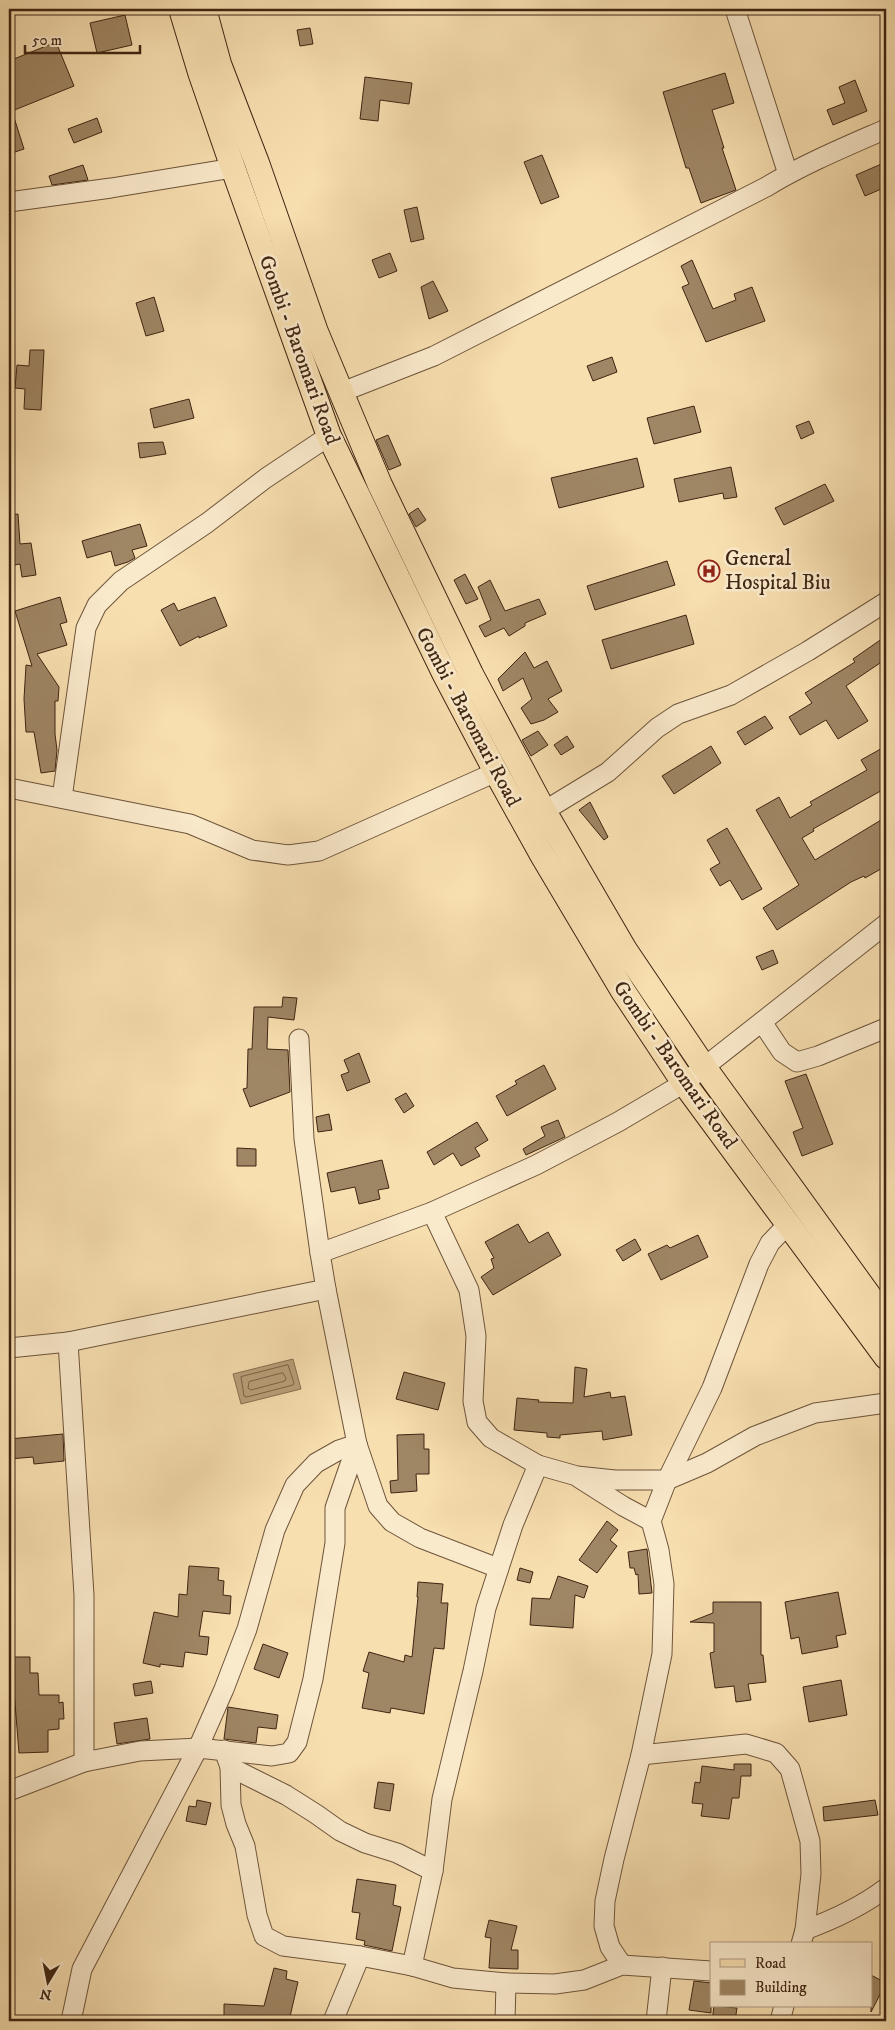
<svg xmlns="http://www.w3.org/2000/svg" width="895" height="2030" viewBox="0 0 895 2030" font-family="'IM FELL DW Pica',serif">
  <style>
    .water { fill: #b9a07a; stroke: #886f50 }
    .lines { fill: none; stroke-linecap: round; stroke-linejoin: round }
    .shore { stroke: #7c6246; stroke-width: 1 }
    .building { fill: #9f8664; stroke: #3f2512 }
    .minor-casing { stroke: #6d543a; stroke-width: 21 }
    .major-casing { stroke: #3f2512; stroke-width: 26 }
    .minor { stroke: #faeacc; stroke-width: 19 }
    .major { stroke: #f8dfb0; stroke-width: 24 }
    .labels { text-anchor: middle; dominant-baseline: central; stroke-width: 5; stroke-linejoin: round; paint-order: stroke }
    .street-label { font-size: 21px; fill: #3f2512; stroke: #faeacc }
    .poi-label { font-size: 21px; fill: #3f2512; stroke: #faeacc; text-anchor: start }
  </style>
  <rect width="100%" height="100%" fill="#f8dfb0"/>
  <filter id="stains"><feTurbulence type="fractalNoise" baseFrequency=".004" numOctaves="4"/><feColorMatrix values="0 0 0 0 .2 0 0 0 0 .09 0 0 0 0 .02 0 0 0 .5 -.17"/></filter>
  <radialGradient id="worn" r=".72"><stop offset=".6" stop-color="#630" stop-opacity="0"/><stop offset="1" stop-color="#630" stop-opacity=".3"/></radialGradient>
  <polygon class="water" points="293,1359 301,1389 241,1404 233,1374"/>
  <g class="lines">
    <g class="shore">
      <polygon points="288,1365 294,1383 293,1385 247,1397 244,1396 241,1377"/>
      <polygon points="283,1373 286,1378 285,1381 251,1390 248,1388 249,1382"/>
    </g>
  </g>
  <g class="building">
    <polygon points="125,15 132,45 97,53 90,23"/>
    <polygon points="310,28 313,44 300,46 297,30"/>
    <polygon points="56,42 74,86 12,111 24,149 9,154 9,61"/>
    <polygon points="725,73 734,103 712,110 724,148 722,148 736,190 701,203 689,168 686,168 663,92"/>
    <polygon points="365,77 412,83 409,104 380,100 378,121 360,119"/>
    <polygon points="855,80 867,111 833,125 827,110 845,103 839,87"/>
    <polygon points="97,118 102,132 74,143 68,129"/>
    <polygon points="542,155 559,197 541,204 524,162"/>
    <polygon points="886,162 886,187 865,196 856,175"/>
    <polygon points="83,165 88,180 52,185 49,176"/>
    <polygon points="417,207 424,239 411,242 404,210"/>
    <polygon points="390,253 397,271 379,278 372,260"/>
    <polygon points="692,260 713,309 736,300 734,294 752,287 765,321 706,342 682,287 689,284 681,266"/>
    <polygon points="433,281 448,311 429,319 421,287"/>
    <polygon points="154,297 164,331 146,336 136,303"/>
    <polygon points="30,350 44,350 41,410 24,409 25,389 15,388 17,365 29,366"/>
    <polygon points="612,357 617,372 593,381 587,366"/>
    <polygon points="189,399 194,418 154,428 150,409"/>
    <polygon points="694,406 701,432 654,444 647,418"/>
    <polygon points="809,421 814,433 801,439 796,426"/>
    <polygon points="388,435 401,465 389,470 376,440"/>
    <polygon points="163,442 166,454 140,458 138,443"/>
    <polygon points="637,458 644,487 559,508 551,478"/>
    <polygon points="731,467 737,497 724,499 723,493 679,502 674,479"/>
    <polygon points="825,484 834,501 784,525 775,508"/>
    <polygon points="418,508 426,520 416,527 409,514"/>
    <polygon points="18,514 20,544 31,543 36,575 22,577 20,564 9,566 9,515"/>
    <polygon points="140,524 147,546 132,550 135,558 128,562 115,566 111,551 87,558 82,541"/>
    <polygon points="667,561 675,585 595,610 587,586"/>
    <polygon points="465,574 478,599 466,604 454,580"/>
    <polygon points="490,580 505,611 539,599 546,614 525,623 525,626 509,636 504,628 485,637 479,626 491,620 478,587"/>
    <polygon points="60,597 67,622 60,624 67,645 37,654 59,687 58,701 55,701 55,734 57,750 55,771 41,773 34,732 26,732 24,699 26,665 32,666 15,611"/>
    <polygon points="215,597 227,626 199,638 199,636 180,646 161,610 174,603 178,611"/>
    <polygon points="686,615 694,644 611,669 602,640"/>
    <polygon points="886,636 886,659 846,686 868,721 838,739 826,720 800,735 789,717 812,703 805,693 855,662 853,659"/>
    <polygon points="525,652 534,668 547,661 562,691 548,699 558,712 544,720 531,724 521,708 532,699 523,678 503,691 498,679"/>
    <polygon points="765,716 773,728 745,745 737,732"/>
    <polygon points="538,731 548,745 531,756 522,740"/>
    <polygon points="567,736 574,747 561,755 554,745"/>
    <polygon points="711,746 721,763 674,794 662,776"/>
    <polygon points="886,746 886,788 813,829 814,831 802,838 815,860 886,817 886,866 865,878 864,876 851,882 777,930 763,908 799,885 756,810 779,797 790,818 812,805 810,802 867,770 861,760"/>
    <polygon points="590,802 608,837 604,840 579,810"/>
    <polygon points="727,828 762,889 742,900 730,880 720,886 710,869 720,863 707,840"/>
    <polygon points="773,950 778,963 762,970 756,957"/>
    <polygon points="283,997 297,998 294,1020 268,1017 267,1049 288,1050 290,1092 250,1107 243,1089 247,1088 248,1049 252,1049 254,1007 282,1007"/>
    <polygon points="359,1053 370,1082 347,1091 341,1075 349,1072 344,1060"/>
    <polygon points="544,1065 556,1089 507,1116 496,1096 517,1084 515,1081"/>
    <polygon points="806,1074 833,1144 802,1156 793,1132 803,1128 785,1081"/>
    <polygon points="406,1093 414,1106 404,1113 395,1099"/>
    <polygon points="329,1114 332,1130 318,1132 316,1117"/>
    <polygon points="558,1120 565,1137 526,1155 523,1149 545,1136 541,1127"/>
    <polygon points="477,1122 488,1140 475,1148 480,1156 461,1166 453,1153 434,1165 427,1152"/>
    <polygon points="237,1148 256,1149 256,1166 237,1166"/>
    <polygon points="382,1160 389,1188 378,1190 380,1199 359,1204 355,1187 331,1192 327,1173"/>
    <polygon points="518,1224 529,1243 548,1232 561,1255 493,1295 481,1277 494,1268 491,1259 494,1258 485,1242"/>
    <polygon points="698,1235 708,1257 661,1280 648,1254 667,1245 670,1248"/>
    <polygon points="635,1239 641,1250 623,1261 616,1250"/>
    <polygon points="575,1367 587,1369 584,1397 610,1392 611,1398 625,1396 632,1435 603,1440 602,1431 560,1435 560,1438 547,1437 547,1433 514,1430 517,1398 539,1400 538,1402 573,1403"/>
    <polygon points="404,1372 445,1383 438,1410 396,1399"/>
    <polygon points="63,1434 64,1461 34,1464 33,1457 9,1459 9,1439"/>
    <polygon points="424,1434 424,1449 429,1449 429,1474 416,1474 417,1491 391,1493 390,1481 398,1480 397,1435"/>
    <polygon points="607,1521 618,1530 610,1540 617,1546 597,1573 579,1560"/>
    <polygon points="647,1549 652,1593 639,1594 638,1574 636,1575 634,1568 630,1568 628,1552"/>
    <polygon points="189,1566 219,1568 218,1580 224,1581 223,1595 231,1596 230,1614 203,1611 199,1636 209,1637 207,1655 185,1652 183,1667 160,1664 160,1667 143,1663 154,1612 178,1617 179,1594 187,1595"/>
    <polygon points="520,1568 533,1572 530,1583 517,1580"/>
    <polygon points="558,1576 588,1586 584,1598 575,1595 573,1628 530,1625 532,1598 550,1599"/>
    <polygon points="418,1582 443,1584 441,1603 448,1603 444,1649 434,1648 424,1714 391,1708 390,1713 362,1708 369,1673 363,1671 369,1652 404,1662 405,1655 412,1657 418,1597 417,1597"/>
    <polygon points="838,1592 846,1634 836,1636 838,1647 802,1654 799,1637 791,1639 785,1602"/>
    <polygon points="713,1602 761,1602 761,1655 763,1655 766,1682 748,1684 751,1700 736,1702 734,1686 715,1688 710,1653 714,1652 714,1623 690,1622 713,1613"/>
    <polygon points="263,1644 288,1653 279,1678 254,1669"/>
    <polygon points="14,1657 30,1657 30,1673 38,1673 39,1695 59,1695 59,1703 63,1702 64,1719 59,1719 59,1729 48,1730 48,1752 19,1753 14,1691"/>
    <polygon points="841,1680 847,1715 809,1722 803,1687"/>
    <polygon points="151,1681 153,1693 135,1696 133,1684"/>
    <polygon points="228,1707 278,1715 276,1729 258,1727 256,1743 224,1739"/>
    <polygon points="147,1718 150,1739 117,1744 114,1723"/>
    <polygon points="734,1764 751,1764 751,1776 741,1776 739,1798 732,1798 729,1819 701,1816 703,1804 692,1803 695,1782 700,1783 702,1766 734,1770"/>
    <polygon points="378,1782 394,1784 390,1811 374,1808"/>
    <polygon points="197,1800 211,1803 206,1825 186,1821 189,1806 196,1807"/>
    <polygon points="875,1800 878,1815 824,1821 823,1807"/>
    <polygon points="357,1879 396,1885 393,1905 401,1907 392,1951 364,1945 365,1941 356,1939 360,1913 352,1912"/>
    <polygon points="489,1920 517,1926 511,1950 518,1950 518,1969 489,1968 491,1938 485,1937"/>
    <polygon points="274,1968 287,1971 286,1979 298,1982 289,2021 224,2021 224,2004 264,2006"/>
    <polygon points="871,1975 886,1983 871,2012"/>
    <polygon points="694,1981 711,1983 711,2013 689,2010"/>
    <polygon points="714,2006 737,2008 735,2021 712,2021"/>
  </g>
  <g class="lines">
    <g class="minor-casing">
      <g id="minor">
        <polyline points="735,9 788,174"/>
        <polyline points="9,202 111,188 233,168"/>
        <path d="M 342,392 L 434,356 L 766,187 C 804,164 845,147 886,129"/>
        <polyline points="9,788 190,824 252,850 288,855 319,851 496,772"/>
        <polyline points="62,798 86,628 97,605 121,581 207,523 266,478 329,436"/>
        <polyline points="544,811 608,772 657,728 678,714 731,695 808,651 886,602"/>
        <polyline points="762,1022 782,1052 797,1062 818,1056 886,1028"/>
        <polyline points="299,1039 304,1139 320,1253"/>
        <polyline points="432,1212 469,1290 476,1336 473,1401 477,1422 491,1438 538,1465 577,1476 615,1480 667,1480 712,1388 759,1264 770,1243 789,1223"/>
        <polyline points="68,1342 84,1595 84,1762"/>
        <polyline points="9,1348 68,1342 326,1289"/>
        <polyline points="579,1478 623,1506 651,1521"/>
        <polyline points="498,1568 420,1538 392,1522 378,1506 357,1444 326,1289 320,1253 432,1212 536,1165 618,1122 684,1083 886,924"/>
        <polyline points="224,1750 230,1767 231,1805 236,1824 245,1846 257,1915 264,1936 283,1946 360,1956 412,1966 453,1978 506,1983 555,1984 584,1980 622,1965 711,1971"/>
        <polyline points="641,1755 746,1744 776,1753 790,1769 810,1841 811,1874 805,1930 801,1944"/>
        <polyline points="230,1767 286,1795 316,1814 340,1831 365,1843 397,1853 433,1871"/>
        <polyline points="9,1791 84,1762 140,1751 198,1748 272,1756 289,1753 297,1742 313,1679 335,1543 335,1508 357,1444"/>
        <path d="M 805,1930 C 835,1919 861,1907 886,1888"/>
        <polyline points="622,1965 610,1947 604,1926 605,1901 614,1859 641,1755 662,1654 664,1584 659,1550 651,1521 667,1480 707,1463 755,1436 815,1413 886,1403"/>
        <polyline points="412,1966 433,1871 442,1799 473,1671 486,1608 513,1525 538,1465"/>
        <polyline points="71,2021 82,1969 198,1748 224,1689 247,1629 275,1530 295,1485 316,1463 339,1450 357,1444"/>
        <polyline points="333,2021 360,1956"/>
        <polyline points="505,2021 506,1983"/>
        <polyline points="656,2021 662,1967"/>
        <polyline points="780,2021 784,2006"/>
      </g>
    </g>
    <g class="major-casing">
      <g id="major">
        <polyline points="181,9 200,72 233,168 329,436 445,675 496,772 541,853 623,991 684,1083 886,1357"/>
        <polyline points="204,9 219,64 257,163 316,332 380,485 471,674 544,811 625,950 704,1067 886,1319"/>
      </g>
    </g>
    <use href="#minor" class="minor"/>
    <use href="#major" class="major"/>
  </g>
  <defs>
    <g id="hospital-ring" transform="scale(1.125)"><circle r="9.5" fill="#faeacc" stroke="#8f2418" stroke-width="1.5"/><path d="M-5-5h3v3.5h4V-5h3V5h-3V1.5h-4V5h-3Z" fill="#8f2418"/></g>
  </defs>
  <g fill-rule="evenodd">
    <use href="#hospital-ring" x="709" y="571"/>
  </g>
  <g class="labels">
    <g class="street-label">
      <text transform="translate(299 350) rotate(70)">Gombi - Baromari Road</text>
      <text transform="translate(468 717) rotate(62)">Gombi - Baromari Road</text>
      <text transform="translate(675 1065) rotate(55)">Gombi - Baromari Road</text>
    </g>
    <g class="poi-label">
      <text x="725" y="559">General<tspan x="725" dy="24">Hospital Biu</tspan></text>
    </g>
  </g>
  <rect width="895" height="2030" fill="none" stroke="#f8dfb0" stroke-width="30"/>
  <rect x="10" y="10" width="875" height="2010" fill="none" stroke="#3f2512" stroke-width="2.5"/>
  <rect x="15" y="15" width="865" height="2000" fill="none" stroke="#3f2512"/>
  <rect x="710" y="1942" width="162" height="65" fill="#faeacc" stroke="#af9b82"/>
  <rect x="720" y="1959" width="25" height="8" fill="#f8dfb0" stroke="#af9b82"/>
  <text x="755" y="1968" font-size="15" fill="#3f2512">Road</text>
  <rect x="720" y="1980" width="25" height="15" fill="#9f8664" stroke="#af9b82"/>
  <text x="755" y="1992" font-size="15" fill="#3f2512">Building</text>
  <g transform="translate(48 1982) rotate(190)" stroke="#faeacc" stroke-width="4" paint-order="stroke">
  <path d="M0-4L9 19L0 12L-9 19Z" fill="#3f2512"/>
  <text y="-8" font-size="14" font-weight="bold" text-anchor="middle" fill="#3f2512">N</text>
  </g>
  <path d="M25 45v8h115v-8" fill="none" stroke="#3f2512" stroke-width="2.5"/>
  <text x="32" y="45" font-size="15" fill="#3f2512" stroke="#faeacc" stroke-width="4" paint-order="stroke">50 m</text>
  <rect width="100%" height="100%" filter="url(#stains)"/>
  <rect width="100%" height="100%" fill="url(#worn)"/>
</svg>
